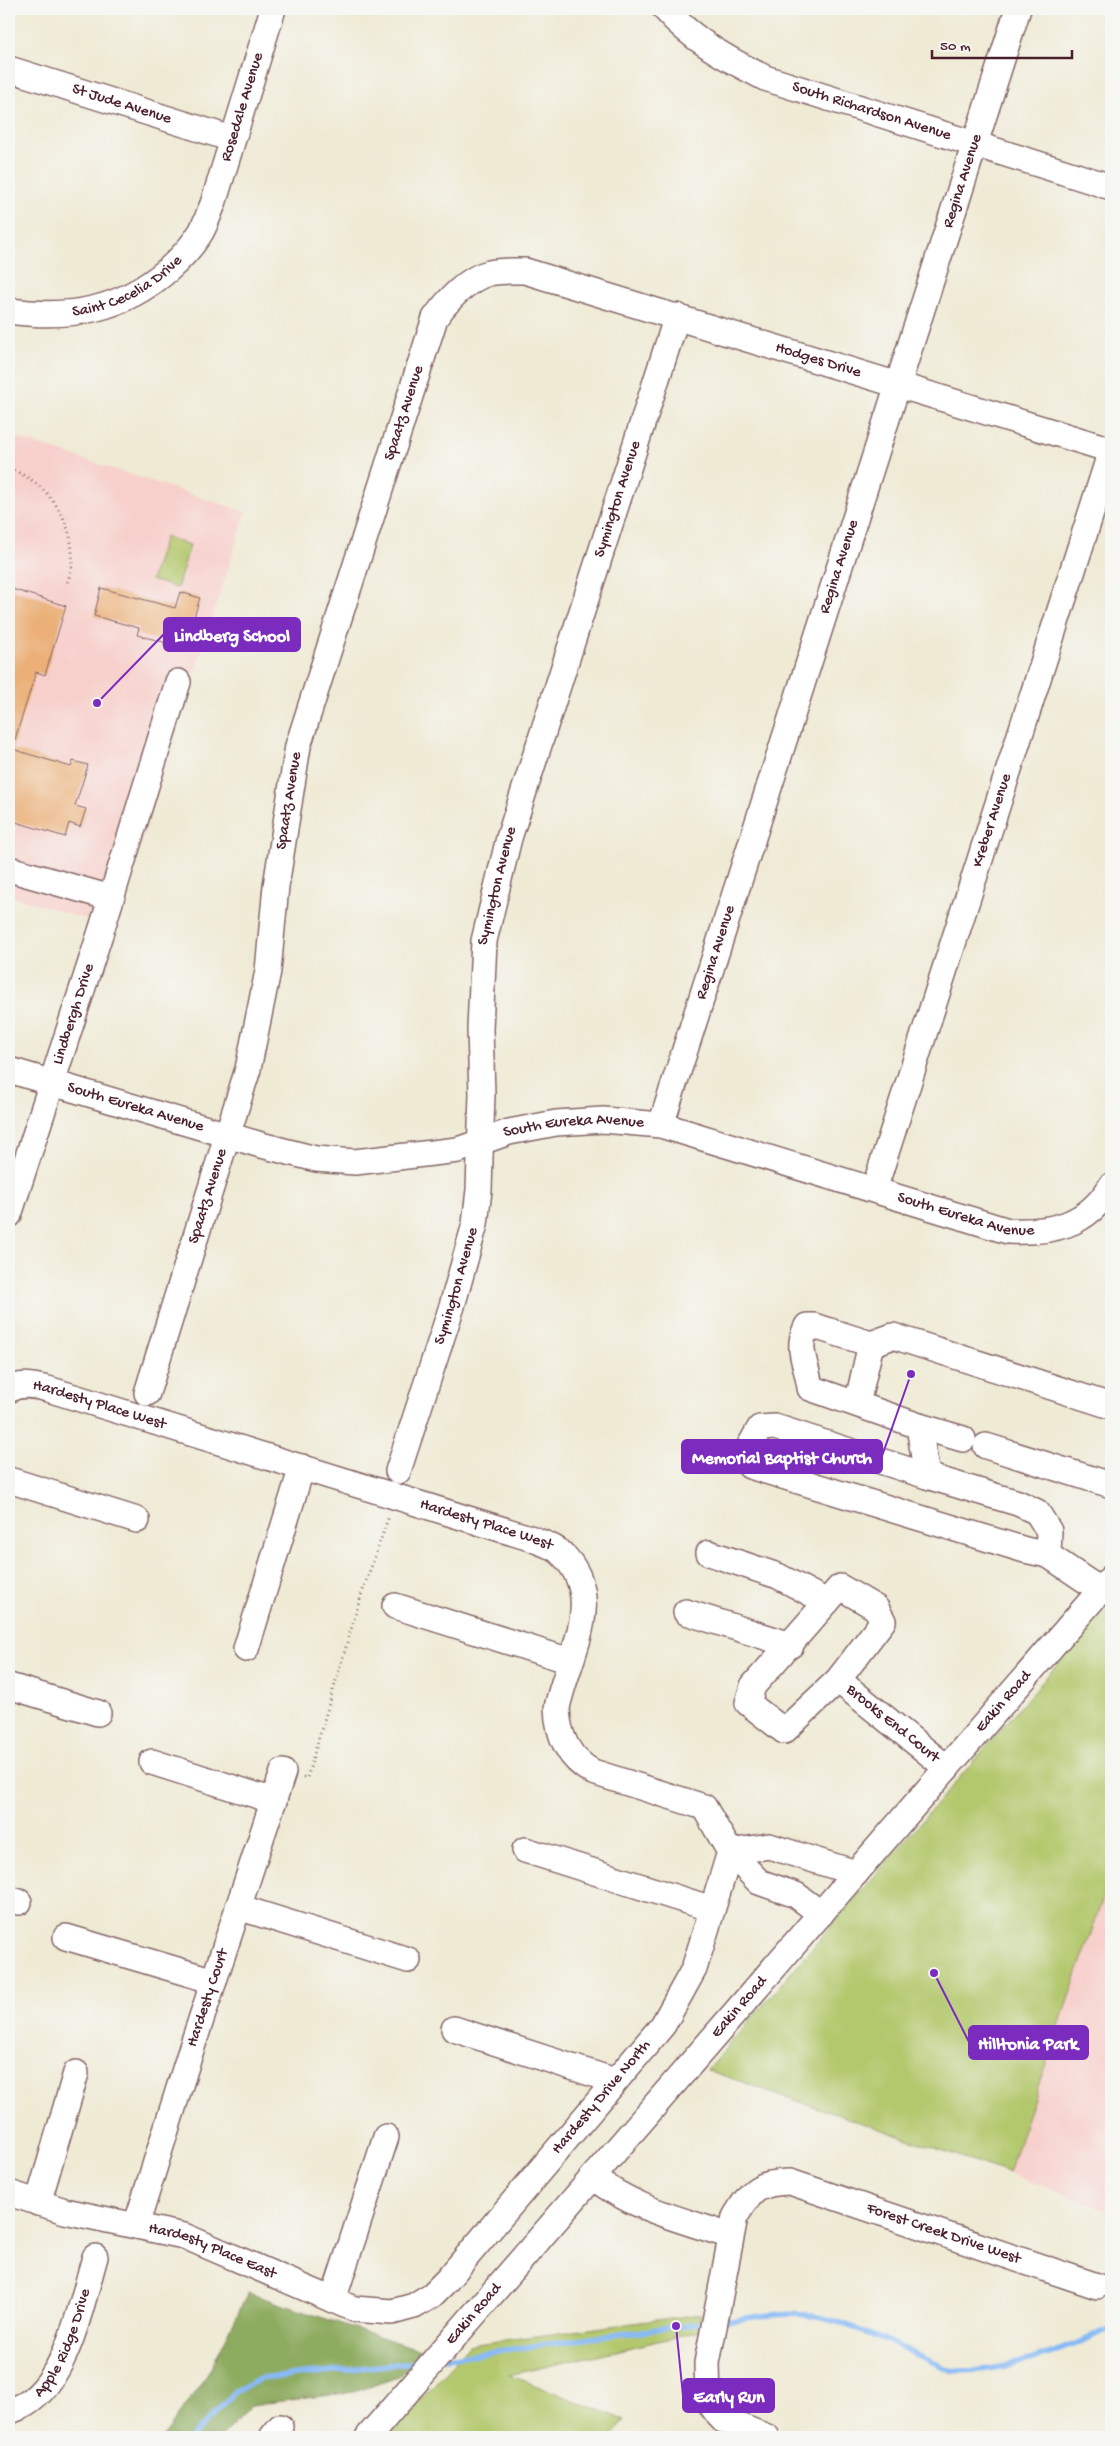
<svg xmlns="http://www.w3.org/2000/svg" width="1120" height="2446" viewBox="0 0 1120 2446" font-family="'Gochi Hand',sans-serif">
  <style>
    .built { fill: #f7d0cc }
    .green { fill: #b3c86d; stroke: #7e744c }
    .forest { fill: #8eac60; stroke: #6c6646 }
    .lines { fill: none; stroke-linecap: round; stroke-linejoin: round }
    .stream { stroke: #88baf5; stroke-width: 5.5 }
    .building { fill: #ebaf77 }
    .minor-casing { stroke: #846666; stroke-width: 28 }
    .path { stroke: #846666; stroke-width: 3; stroke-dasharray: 1 4; stroke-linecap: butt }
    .minor { stroke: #fff; stroke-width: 25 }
    .labels { text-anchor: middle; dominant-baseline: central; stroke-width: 4.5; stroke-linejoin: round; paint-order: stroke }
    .street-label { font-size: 16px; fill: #4a1f2b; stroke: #f6f6f2 }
    .leader { fill: none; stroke: #7b2cbf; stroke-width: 2 }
    .callout-dot { fill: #7b2cbf; stroke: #f6f6f2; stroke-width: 2 }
    .callout { fill: #7b2cbf; stroke: #7b2cbf; stroke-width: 2 }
    .callout-label { font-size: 18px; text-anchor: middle; font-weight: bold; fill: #fff }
  </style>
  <rect width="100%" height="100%" fill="#f6f6f2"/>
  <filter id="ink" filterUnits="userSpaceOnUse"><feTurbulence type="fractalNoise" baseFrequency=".02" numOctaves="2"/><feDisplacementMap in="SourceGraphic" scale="10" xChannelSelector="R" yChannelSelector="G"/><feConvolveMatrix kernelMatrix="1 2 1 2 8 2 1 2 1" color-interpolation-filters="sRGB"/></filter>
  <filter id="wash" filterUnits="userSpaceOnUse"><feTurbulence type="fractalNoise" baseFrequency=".0096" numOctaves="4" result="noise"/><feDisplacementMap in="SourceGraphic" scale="20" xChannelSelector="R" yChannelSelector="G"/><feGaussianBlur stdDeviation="1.12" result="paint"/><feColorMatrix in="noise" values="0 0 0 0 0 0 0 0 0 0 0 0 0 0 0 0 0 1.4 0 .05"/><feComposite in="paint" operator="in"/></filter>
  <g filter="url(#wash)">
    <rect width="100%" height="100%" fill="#efead4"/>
    <g class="built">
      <polygon points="9,435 246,512 114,928 9,895"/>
      <polygon points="1111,1875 1111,2212 1008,2173"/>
    </g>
    <g class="green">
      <polygon points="165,537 190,545 177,588 151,580"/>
      <polygon points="1111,1602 1111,1875 1008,2173 707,2070"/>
      <polygon points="701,2314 698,2332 509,2375 625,2420 611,2437 388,2437 469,2345"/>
    </g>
    <polygon class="forest" points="248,2293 423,2351 398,2377 354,2392 252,2405 221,2437 163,2437 209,2372"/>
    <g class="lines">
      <g class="stream">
        <path d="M 722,2321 C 749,2318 779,2312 806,2315 C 857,2322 904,2350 950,2370 C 998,2376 1068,2349 1111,2328"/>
        <polyline points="447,2358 708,2322"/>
        <polyline points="192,2437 235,2392 260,2379 423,2361"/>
      </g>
    </g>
    <g id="blocks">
      <g class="building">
        <polygon points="9,588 66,606 45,675 36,672 12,749 71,767 73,761 88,765 75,806 86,809 80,827 69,823 65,837 9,820"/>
        <polygon points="101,588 175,608 180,592 200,598 183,651 164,645 164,642 137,635 139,628 94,616"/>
      </g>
    </g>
  </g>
  <g filter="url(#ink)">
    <use href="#blocks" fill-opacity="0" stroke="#846666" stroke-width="1"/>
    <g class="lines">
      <g class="minor-casing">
        <g id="minor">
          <path id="s1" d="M 665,9 C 692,40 729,60 765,78 L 1111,187"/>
          <path id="s2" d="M 9,69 L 232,139"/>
          <path id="s3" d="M 9,311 C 70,319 121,311 169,269 C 180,259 193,245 201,232 C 206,223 209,213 213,204 L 273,9"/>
          <polyline points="9,869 111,898"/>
          <path id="s4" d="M 9,1070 L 261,1145 L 316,1159 L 355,1162 L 458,1150 L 509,1132 L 556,1123 L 603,1120 L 661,1125 L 1008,1231 C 1051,1233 1087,1226 1111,1186"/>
          <path id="s5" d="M 661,1125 L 1018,9"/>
          <path id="s6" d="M 874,1190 L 1111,451"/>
          <path id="s7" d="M 9,1215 L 102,928 L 178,682"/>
          <polyline points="871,1344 893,1336 1111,1406"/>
          <path id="s8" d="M 9,1390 C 20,1382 36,1386 48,1389 L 533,1539 C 542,1543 554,1546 561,1553 C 608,1597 568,1655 557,1708 C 558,1735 568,1759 593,1772 L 704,1807 L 730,1852 L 759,1882 L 796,1895 L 821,1914"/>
          <path id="s9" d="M 147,1393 L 248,1069 L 268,971 L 276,886 L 298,746 L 435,318 C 447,301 468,278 489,273 C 500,270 514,271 525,271 L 1111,450"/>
          <path d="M 857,1404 L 871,1344 L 814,1326 L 807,1326 C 795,1349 807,1363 810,1388 L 919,1426 L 927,1476"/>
          <polyline points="919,1426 963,1439"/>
          <polyline points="986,1446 1111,1485"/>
          <path id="s10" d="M 398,1471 L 452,1306 L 475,1224 L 479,1190 L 482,1094 L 480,1029 L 484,941 L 509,838 L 677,316"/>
          <polyline points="9,1480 137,1520"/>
          <polyline points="709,1553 778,1576 827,1602"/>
          <polyline points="1048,1555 1049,1531 1037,1512 1018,1503 927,1476 775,1427 760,1428 748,1449 750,1466 1025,1550 1048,1555 1100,1590"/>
          <polygon points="840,1587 876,1608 883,1621 838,1680 784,1731 748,1703 753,1686"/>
          <polyline points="395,1606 570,1661"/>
          <polyline points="686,1612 791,1645"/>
          <polyline points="246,1649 302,1467"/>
          <path id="s11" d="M 838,1680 L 947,1768"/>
          <polyline points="9,1686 98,1713"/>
          <polyline points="152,1762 274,1801"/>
          <polyline points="525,1850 712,1909"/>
          <polyline points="730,1852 769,1846 856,1873"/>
          <polyline points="9,1899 19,1902"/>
          <polyline points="238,1907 408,1960"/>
          <polyline points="66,1937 214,1981"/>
          <polyline points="454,2029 615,2081"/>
          <path d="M 593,2177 C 633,2209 683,2220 730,2236"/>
          <path id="s12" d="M 9,2193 L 65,2211 L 184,2236 L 354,2309 L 392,2312 L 414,2306 L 432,2295 L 447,2280 L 663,2025 L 694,1969 L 730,1852"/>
          <polyline points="38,2203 76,2073"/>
          <path id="s13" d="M 136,2226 L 191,2050 L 283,1772"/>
          <polyline points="333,2300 386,2137"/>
          <path id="s14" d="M 9,2412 C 14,2409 21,2407 26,2404 C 68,2378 82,2301 95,2257"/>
          <polyline points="272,2437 280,2427"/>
          <path id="s15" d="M 368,2437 L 1111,1578"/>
          <path id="s16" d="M 767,2437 L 721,2419 L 708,2400 L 707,2363 L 735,2217 C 752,2189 758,2183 790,2182 L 1097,2286"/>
        </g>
      </g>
      <g class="path">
        <path d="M 9,469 C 47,481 75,522 72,563 C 72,570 69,577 67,583"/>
        <polyline points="303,1777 307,1778 361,1596 389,1516"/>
      </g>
      <use href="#minor" class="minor"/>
    </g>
  </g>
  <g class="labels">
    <g class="street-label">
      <text stroke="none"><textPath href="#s2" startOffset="118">St Jude Avenue</textPath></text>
      <text stroke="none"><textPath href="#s3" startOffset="352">Rosedale Avenue</textPath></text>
      <text stroke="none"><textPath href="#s1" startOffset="234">South Richardson Avenue</textPath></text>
      <text stroke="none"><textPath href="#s5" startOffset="991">Regina Avenue</textPath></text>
      <text stroke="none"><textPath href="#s3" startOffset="125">Saint Cecelia Drive</textPath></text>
      <text stroke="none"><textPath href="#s9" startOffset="1530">Hodges Drive</textPath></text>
      <text stroke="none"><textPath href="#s9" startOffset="1016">Spaatz Avenue</textPath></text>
      <text stroke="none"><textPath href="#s10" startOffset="1004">Symington Avenue</textPath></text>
      <text stroke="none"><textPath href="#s5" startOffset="586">Regina Avenue</textPath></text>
      <text stroke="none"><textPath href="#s9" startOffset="611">Spaatz Avenue</textPath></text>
      <text stroke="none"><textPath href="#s6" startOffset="388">Kreber Avenue</textPath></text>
      <text stroke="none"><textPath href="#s10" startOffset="599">Symington Avenue</textPath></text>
      <text stroke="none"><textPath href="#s5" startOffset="181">Regina Avenue</textPath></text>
      <text stroke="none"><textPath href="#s7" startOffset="211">Lindbergh Drive</textPath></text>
      <text stroke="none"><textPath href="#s4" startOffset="132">South Eureka Avenue</textPath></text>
      <text stroke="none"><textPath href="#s4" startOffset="582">South Eureka Avenue</textPath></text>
      <text stroke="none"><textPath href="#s9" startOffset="206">Spaatz Avenue</textPath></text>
      <text stroke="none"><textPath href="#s4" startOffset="988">South Eureka Avenue</textPath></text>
      <text stroke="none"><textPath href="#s10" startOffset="194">Symington Avenue</textPath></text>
      <text stroke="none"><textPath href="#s8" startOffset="94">Hardesty Place West</textPath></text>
      <text stroke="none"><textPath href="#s8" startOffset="499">Hardesty Place West</textPath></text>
      <text stroke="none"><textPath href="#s15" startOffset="972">Eakin Road</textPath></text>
      <text stroke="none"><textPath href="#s11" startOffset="70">Brooks End Court</textPath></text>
      <text stroke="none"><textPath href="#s13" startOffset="239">Hardesty Court</textPath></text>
      <text stroke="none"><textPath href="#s15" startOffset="568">Eakin Road</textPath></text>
      <text stroke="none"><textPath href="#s12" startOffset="708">Hardesty Drive North</textPath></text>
      <text stroke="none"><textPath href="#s16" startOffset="490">Forest Creek Drive West</textPath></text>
      <text stroke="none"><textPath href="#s12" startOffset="212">Hardesty Place East</textPath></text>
      <text stroke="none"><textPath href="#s15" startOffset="162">Eakin Road</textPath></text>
      <text stroke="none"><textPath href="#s14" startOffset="92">Apple Ridge Drive</textPath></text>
    </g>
  </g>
  <path class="leader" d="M97 703L164 634M911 1374L882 1456M934 1973L969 2042M676 2326L683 2396"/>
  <g class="callout-dot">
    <circle cx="97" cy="703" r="5"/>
    <circle cx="911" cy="1374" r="5"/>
    <circle cx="934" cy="1973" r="5"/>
    <circle cx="676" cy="2326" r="5"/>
  </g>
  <g class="callout">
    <rect x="164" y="618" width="136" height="33" rx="5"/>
    <rect x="682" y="1440" width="200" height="33" rx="5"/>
    <rect x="969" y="2026" width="119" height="33" rx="5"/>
    <rect x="683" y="2379" width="91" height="33" rx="5"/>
  </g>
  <g class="callout-label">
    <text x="232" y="641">Lindberg School</text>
    <text x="782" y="1463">Memorial Baptist Church</text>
    <text x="1028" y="2049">Hilltonia Park</text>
    <text x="729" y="2402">Early Run</text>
  </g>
  <rect width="1120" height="2446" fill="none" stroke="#f6f6f2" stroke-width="30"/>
  <path d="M932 50v8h140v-8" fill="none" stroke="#4a1f2b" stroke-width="2.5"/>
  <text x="940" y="50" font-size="15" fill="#4a1f2b" stroke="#f6f6f2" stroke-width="4" paint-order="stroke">50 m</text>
</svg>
